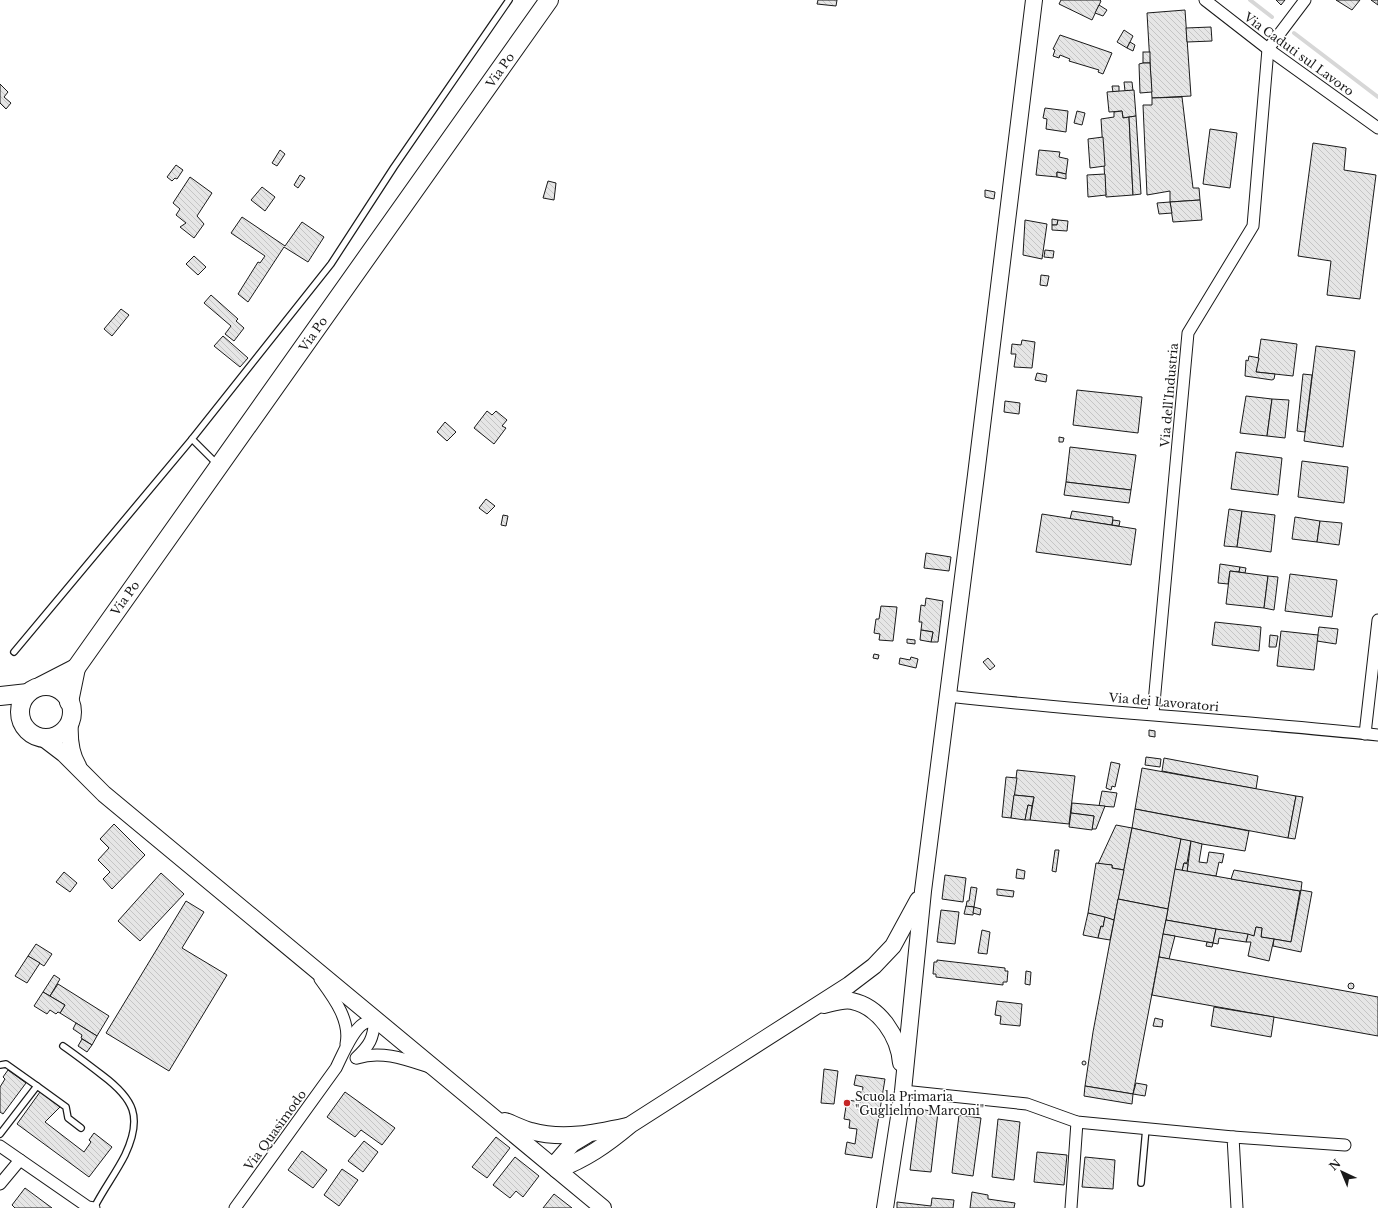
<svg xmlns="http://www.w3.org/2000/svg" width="1378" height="1208" viewBox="0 0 1378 1208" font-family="'Libre Baskerville',serif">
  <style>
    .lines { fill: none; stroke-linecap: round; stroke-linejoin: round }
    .stream { stroke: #d7d7d7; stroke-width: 4 }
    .building { fill: url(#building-back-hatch); stroke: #1a1a1a }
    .service-casing { stroke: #1a1a1a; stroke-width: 8 }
    .minor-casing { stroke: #1a1a1a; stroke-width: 13 }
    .secondary-casing { stroke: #1a1a1a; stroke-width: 18 }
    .primary-casing { stroke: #1a1a1a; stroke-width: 20 }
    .service { stroke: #fff; stroke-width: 5.5 }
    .minor { stroke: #fff; stroke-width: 11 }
    .secondary { stroke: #fff; stroke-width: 16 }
    .primary { stroke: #fff; stroke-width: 18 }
    .poi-dot { fill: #c62828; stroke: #fff; stroke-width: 1.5 }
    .labels { text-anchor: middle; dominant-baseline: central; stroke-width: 3; stroke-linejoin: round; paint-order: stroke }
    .street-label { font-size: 12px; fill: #1a1a1a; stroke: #fff }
    .poi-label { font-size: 12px; fill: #1a1a1a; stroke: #fff; text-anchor: start }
  </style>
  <defs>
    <pattern id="building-back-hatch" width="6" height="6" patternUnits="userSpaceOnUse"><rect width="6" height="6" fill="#e6e6e6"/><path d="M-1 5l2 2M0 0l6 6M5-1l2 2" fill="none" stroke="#c5c5c5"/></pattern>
  </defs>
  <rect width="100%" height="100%" fill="#fff"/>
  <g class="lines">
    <g class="stream">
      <polyline points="1250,0 1272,17"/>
      <polyline points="1294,33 1378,97"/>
    </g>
  </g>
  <g class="building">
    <polygon points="818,0 837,0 836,6 817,4"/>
    <polygon points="1061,0 1100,0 1101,1 1092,20 1059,4"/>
    <polygon points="1276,0 1285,0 1281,5"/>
    <polygon points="1336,0 1360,0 1352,10"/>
    <polygon points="1371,0 1378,0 1378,5"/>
    <polygon points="1099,5 1107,10 1103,16 1095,13"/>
    <polygon points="1185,10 1191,96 1152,98 1147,13"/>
    <polygon points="1211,27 1212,41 1187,42 1186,28"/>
    <polygon points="1124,30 1133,36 1127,48 1117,42"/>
    <polygon points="1060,35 1112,53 1103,74 1098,72 1099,70 1069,61 1070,59 1060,55 1059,58 1053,56 1055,50 1053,49"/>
    <polygon points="1130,42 1135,45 1133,51 1127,48"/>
    <rect x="1143" y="52" width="7" height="11"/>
    <polygon points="1143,63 1150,63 1152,92 1140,93 1139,64"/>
    <polygon points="1124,82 1132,82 1133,91 1125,91"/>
    <polygon points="0,84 8,92 4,97 11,103 6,109 0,103"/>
    <polygon points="1112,86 1119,86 1119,92 1113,92"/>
    <polygon points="1134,90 1136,116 1123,118 1122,111 1109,112 1107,92"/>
    <polygon points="1182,97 1193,188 1199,188 1200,200 1170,202 1170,191 1147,195 1143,105 1152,105 1152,98"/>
    <polygon points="1045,108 1068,111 1066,132 1046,129 1047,119 1043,118"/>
    <polygon points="1077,111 1085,113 1082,125 1074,123"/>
    <polygon points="1122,111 1123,118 1129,117 1133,195 1106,197 1101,119 1114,117 1114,112"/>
    <polygon points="1136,116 1141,194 1133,195 1129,117"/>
    <polygon points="1210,129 1237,133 1230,188 1203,184"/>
    <polygon points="1103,137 1105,166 1090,168 1088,139"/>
    <polygon points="1313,143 1346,148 1344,170 1376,175 1360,299 1327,295 1331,261 1298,256"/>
    <polygon points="280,150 285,154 277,166 272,163"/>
    <polygon points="1039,150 1060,152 1059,157 1068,159 1066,174 1057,172 1057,177 1036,175"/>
    <polygon points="176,165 183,170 177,179 175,178 172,181 167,177"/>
    <polygon points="1057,172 1066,174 1066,179 1057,177"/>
    <polygon points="1105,174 1106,195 1088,197 1087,175"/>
    <polygon points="300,175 305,178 298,188 294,185"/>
    <polygon points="190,177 212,193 197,216 204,224 194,238 180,227 186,223 176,215 180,209 173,203"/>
    <polygon points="548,181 556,183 554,200 543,198"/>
    <polygon points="262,187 275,197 265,211 251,200"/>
    <polygon points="985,190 995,192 994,199 985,197"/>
    <polygon points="1200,200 1202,220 1173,222 1170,202"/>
    <polygon points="1170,202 1172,213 1159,214 1157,203"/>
    <polygon points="242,217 285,246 302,222 324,237 308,262 284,247 248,302 238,294 258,262 260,263 265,256 231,233"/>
    <polygon points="1052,219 1058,220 1057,225 1052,225"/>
    <polygon points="1025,220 1047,224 1042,259 1023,255"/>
    <polygon points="1058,220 1068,221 1067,231 1052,230 1052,225 1057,225"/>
    <polygon points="1045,250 1054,251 1053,258 1044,257"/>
    <polygon points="194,256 206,267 198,275 186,264"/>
    <polygon points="1041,275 1049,276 1047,286 1040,285"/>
    <polygon points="211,295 238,319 236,321 244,328 234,341 225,334 231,326 204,303"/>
    <polygon points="121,309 129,315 112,336 104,329"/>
    <polygon points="223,336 248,358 240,367 214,346"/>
    <polygon points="1261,339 1297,344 1293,376 1256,372"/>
    <polygon points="1022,340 1035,342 1032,368 1014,367 1016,354 1011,354 1012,344 1021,345"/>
    <polygon points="1316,346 1355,351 1343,447 1304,441"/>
    <polygon points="1249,356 1259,358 1256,372 1275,374 1274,379 1272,380 1245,376 1246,360 1248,361"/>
    <polygon points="1037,373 1047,375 1046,382 1035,380"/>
    <polygon points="1303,374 1312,375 1305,432 1297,431"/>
    <polygon points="1077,390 1142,397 1138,433 1073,425"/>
    <polygon points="1246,396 1272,399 1267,436 1240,433"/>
    <polygon points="1272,399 1289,400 1285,438 1267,436"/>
    <polygon points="1005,401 1020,403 1019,414 1004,412"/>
    <polygon points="487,411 492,415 496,411 507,420 502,426 506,428 494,444 474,428"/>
    <polygon points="445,422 456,432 447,441 437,432"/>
    <polygon points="1059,437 1064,438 1063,442 1059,442"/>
    <polygon points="1070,447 1136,455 1131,490 1066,482"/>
    <polygon points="1236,452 1282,458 1278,495 1231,489"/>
    <polygon points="1302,461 1348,467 1344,503 1298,497"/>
    <polygon points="1066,482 1131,490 1129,503 1064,495"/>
    <polygon points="486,499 495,506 487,514 479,508"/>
    <polygon points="1229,509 1242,511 1237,547 1224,546"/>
    <polygon points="1072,511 1113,517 1112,525 1070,519"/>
    <polygon points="1242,511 1275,515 1271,552 1237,547"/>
    <polygon points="1042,514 1136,529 1131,565 1036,552"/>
    <polygon points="503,515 508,516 506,526 501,525"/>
    <polygon points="1295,517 1320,521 1317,542 1292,539"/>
    <polygon points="1113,520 1120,521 1119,526 1112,525"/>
    <polygon points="1320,521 1342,523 1339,545 1317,542"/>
    <polygon points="926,553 951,557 949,571 924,568"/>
    <polygon points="1220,564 1240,567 1239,572 1230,571 1228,584 1218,583"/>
    <polygon points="1240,567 1246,568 1245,573 1239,572"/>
    <polygon points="1230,571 1268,576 1264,608 1226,604"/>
    <polygon points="1290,574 1337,580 1332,617 1285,611"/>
    <polygon points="1268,576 1278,577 1274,610 1264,608"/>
    <polygon points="926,598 943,601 938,642 931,642 933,632 921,630 922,622 919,622 921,605 925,606"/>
    <polygon points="881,606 897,607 893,641 879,640 880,634 874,633 876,619 879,619"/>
    <polygon points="1215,622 1261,627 1259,651 1212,645"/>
    <polygon points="1319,627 1338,629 1336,644 1317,641"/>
    <polygon points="921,630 933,632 931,642 920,640"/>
    <polygon points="1281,631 1318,635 1314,670 1277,666"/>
    <polygon points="1270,635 1278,636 1276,647 1269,647"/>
    <polygon points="907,639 915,640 915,644 907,643"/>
    <polygon points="874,654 879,655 878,659 873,658"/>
    <polygon points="911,657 918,659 916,668 899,664 900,658 910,660"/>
    <polygon points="988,658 995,666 990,670 983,662"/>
    <polygon points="1149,730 1155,731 1155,737 1149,736"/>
    <polygon points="1146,757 1161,759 1160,767 1145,765"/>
    <polygon points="1164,758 1258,776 1256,789 1162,771"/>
    <polygon points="1111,762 1120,764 1115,787 1112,786 1111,790 1106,788"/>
    <polygon points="1142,768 1296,796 1288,838 1135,809"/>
    <polygon points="1017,770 1075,776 1069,824 1030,820 1034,797 1014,795"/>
    <polygon points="1006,777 1017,778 1011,818 1002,817"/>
    <polygon points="1102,791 1117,793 1114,807 1099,806"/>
    <polygon points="1014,795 1034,797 1032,806 1028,805 1025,820 1011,818"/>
    <polygon points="1296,796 1303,797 1295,839 1288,838"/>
    <polygon points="1072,803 1105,806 1096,829 1092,829 1094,816 1071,813"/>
    <polygon points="1028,805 1032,806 1030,820 1025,820"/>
    <polygon points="1135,809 1249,831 1245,851 1202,844 1132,828"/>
    <polygon points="1071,813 1094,816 1092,830 1069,827"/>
    <polygon points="114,824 145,855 112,889 103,879 110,872 98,860 109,848 100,839"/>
    <polygon points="1116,825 1132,828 1124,870 1112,868 1112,865 1098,864"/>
    <polygon points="1132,828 1181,839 1168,909 1118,899"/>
    <polygon points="1181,839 1191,841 1187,863 1184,863 1182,871 1175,869"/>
    <polygon points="1191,841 1202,844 1199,862 1207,863 1209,852 1224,854 1222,863 1219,862 1216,876 1187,872"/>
    <polygon points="1055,850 1059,850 1056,872 1052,871"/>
    <polygon points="1096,863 1112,865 1112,868 1124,870 1114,920 1088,913"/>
    <polygon points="1184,863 1188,864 1187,872 1182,871"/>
    <polygon points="1017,869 1025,871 1024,879 1016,878"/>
    <polygon points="1175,869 1300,891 1291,942 1261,937 1262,928 1256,927 1254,936 1166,920"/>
    <polygon points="1234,870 1302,882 1301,890 1300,891 1231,879"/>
    <polygon points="64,872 77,883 70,892 56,882"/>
    <polygon points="161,873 184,894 140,941 118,921"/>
    <polygon points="945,875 966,878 963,902 942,899"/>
    <polygon points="971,887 977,888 974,907 966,907 967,901 969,901"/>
    <polygon points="997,889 1014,891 1013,897 997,895"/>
    <polygon points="1301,890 1312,892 1301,952 1273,946 1274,939 1291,942"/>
    <polygon points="1118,899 1168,909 1133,1094 1085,1086 1093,1032"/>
    <polygon points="186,901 204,912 182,948 227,975 169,1071 106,1033"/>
    <polygon points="966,906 974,907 973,915 964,914"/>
    <polygon points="974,907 981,909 980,915 973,913"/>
    <polygon points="941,910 959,912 955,944 937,942"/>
    <polygon points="1088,913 1105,917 1103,927 1101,926 1098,938 1083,935"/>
    <polygon points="1105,917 1114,920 1110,940 1098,938 1101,926 1103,927"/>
    <polygon points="1166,920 1216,929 1213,943 1163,934"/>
    <polygon points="1256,927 1262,928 1261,937 1274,939 1269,961 1248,956 1251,942 1246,942 1248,934 1254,936"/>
    <polygon points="1216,929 1248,934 1246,942 1219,938 1218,944 1213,943"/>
    <polygon points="982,930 990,932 987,954 978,953"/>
    <polygon points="1163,934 1175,936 1169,959 1159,957"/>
    <polygon points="1207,942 1213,943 1212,947 1206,946"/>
    <polygon points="36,944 52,954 44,966 28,956"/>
    <polygon points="28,956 40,963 27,983 15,976"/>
    <polygon points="1159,957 1378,997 1378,1036 1152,995"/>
    <polygon points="937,960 1005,968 1005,971 1008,971 1007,982 1003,982 1003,985 936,977 936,974 933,974 934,962 937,962"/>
    <polygon points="1026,971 1031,972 1030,985 1025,984"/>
    <polygon points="54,975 60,979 50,996 43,992"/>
    <circle cx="1351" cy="986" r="3"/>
    <polygon points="58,984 109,1016 97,1036 60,1013 65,1005 50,996"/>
    <polygon points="43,992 65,1005 60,1013 58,1012 56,1014 50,1010 47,1014 34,1006"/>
    <polygon points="997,1001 1022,1004 1020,1026 1000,1024 1001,1016 995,1015"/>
    <polygon points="1214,1007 1274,1017 1271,1037 1211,1026"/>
    <polygon points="1155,1018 1163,1020 1162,1027 1153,1026"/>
    <polygon points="76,1023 97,1036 92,1045 81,1038 82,1035 73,1029"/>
    <polygon points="82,1039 92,1045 87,1052 78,1046"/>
    <circle cx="1084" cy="1063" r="2"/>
    <polygon points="824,1069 838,1071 834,1104 821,1103"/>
    <polygon points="8,1070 26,1083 3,1114 0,1112 0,1087 5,1079 3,1077"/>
    <polygon points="856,1075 885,1079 872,1158 845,1154 847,1142 855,1144 857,1129 849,1128 850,1120 844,1119 847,1100 861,1102 863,1087 854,1085"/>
    <polygon points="1136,1083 1147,1085 1145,1096 1133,1094"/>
    <polygon points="1085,1086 1133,1094 1132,1104 1084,1096"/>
    <polygon points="40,1092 60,1107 45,1122 84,1152 91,1142 89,1140 94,1133 112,1147 89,1177 17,1124"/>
    <polygon points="345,1092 395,1128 382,1145 361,1130 355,1137 327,1117"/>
    <polygon points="918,1109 938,1112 931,1172 910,1170"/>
    <polygon points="959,1115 981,1118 973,1176 952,1173"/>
    <polygon points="998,1119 1020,1122 1014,1180 992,1177"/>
    <polygon points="496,1137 510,1148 487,1178 472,1167"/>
    <polygon points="364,1141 378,1152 363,1172 348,1161"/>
    <polygon points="302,1151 327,1170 313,1188 288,1170"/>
    <polygon points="1037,1152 1067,1155 1064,1185 1034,1182"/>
    <polygon points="515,1157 539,1176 523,1197 516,1191 510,1198 493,1185"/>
    <polygon points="1085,1157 1115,1160 1113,1189 1082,1187"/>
    <polygon points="342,1169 358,1180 339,1206 324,1195"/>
    <polygon points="25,1188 52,1208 15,1208 12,1205"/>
    <polygon points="972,1192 988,1195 988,1199 1015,1203 1014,1208 970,1208"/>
    <polygon points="554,1194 572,1208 543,1208"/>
    <polygon points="932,1198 954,1200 953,1208 897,1208 897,1202 931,1206"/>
  </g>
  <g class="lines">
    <g class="service-casing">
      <g id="service">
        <polyline points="218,465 192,439 331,264 394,167 509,0"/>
        <polyline points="14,652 192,439"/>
        <path d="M 63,1046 C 76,1055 89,1065 102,1075 C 134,1099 143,1117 125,1155 C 116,1173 103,1190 94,1208"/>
        <polyline points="0,1065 6,1064 37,1086"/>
        <polyline points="0,1134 37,1086 66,1107 68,1118 81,1128"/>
        <polyline points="1141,1183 1146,1128"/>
      </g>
    </g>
    <g class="minor-casing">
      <g id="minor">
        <polyline points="1205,0 1268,49 1378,128"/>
        <path d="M 948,696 C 1091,712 1235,720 1378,735"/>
        <polyline points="1153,714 1188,333 1253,226 1268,49 1305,0"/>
        <polyline points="1365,734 1378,620"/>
        <path d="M 320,979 C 333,997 351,1020 346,1044"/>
        <path d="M 357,1058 C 381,1050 405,1059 429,1067"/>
        <polyline points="903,1091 1027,1104 1077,1122 1233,1137 1237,1208"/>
        <polyline points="1233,1137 1345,1145"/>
        <polyline points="0,1146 88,1207 94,1208"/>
        <polyline points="0,1184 20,1160"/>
        <path d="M 235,1208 L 336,1068 C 342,1056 352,1031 363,1024 C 366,1022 371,1021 375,1020 C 373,1039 370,1045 356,1058"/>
        <polyline points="1071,1208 1077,1122"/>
      </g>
    </g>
    <g class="secondary-casing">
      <g id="secondary">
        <path d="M 70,721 C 69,736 70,753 78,766"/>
        <polyline points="43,738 64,754 104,794 603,1208"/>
        <path d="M 824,1005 C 833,1003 843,999 852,1001 C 880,1007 899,1037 901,1063"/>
        <path d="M 505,1121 C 514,1124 522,1129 531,1131 C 563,1140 595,1133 627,1126"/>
        <polyline points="553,1166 572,1144 587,1135"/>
        <path d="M 557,1170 C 586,1159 606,1145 630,1125 L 849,985 L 874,966 L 893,946 L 918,900"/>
        <polyline points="885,1208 903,1091 923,891 976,475 1034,0"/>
      </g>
    </g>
    <g class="primary-casing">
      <g id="primary">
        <polyline points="76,668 549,0"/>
        <polyline points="41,686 76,668 69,702"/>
        <circle cx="46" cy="712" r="26"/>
        <polyline points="0,696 28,693"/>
      </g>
    </g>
    <use href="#service" class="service"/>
    <use href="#minor" class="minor"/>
    <use href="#secondary" class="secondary"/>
    <use href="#primary" class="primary"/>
  </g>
  <circle class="poi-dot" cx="847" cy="1103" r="4"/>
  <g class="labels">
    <g class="street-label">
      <text transform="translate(1299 54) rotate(36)">Via Caduti sul Lavoro</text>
      <text transform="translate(500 70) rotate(-55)">Via Po</text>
      <text transform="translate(313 334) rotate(-55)">Via Po</text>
      <text transform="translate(1169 395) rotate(-85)">Via dell'Industria</text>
      <text transform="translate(125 598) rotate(-54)">Via Po</text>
      <text transform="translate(1164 702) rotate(5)">Via dei Lavoratori</text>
      <text transform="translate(275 1130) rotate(-54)">Via Quasimodo</text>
    </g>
    <g class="poi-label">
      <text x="855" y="1096">Scuola Primaria<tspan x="855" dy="14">"Guglielmo Marconi"</tspan></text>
    </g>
  </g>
  <g transform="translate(1342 1172) rotate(316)" stroke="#ffffff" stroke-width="3" paint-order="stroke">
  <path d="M0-3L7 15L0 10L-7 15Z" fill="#1a1a1a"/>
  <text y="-6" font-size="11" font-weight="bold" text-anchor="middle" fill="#1a1a1a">N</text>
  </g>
</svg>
